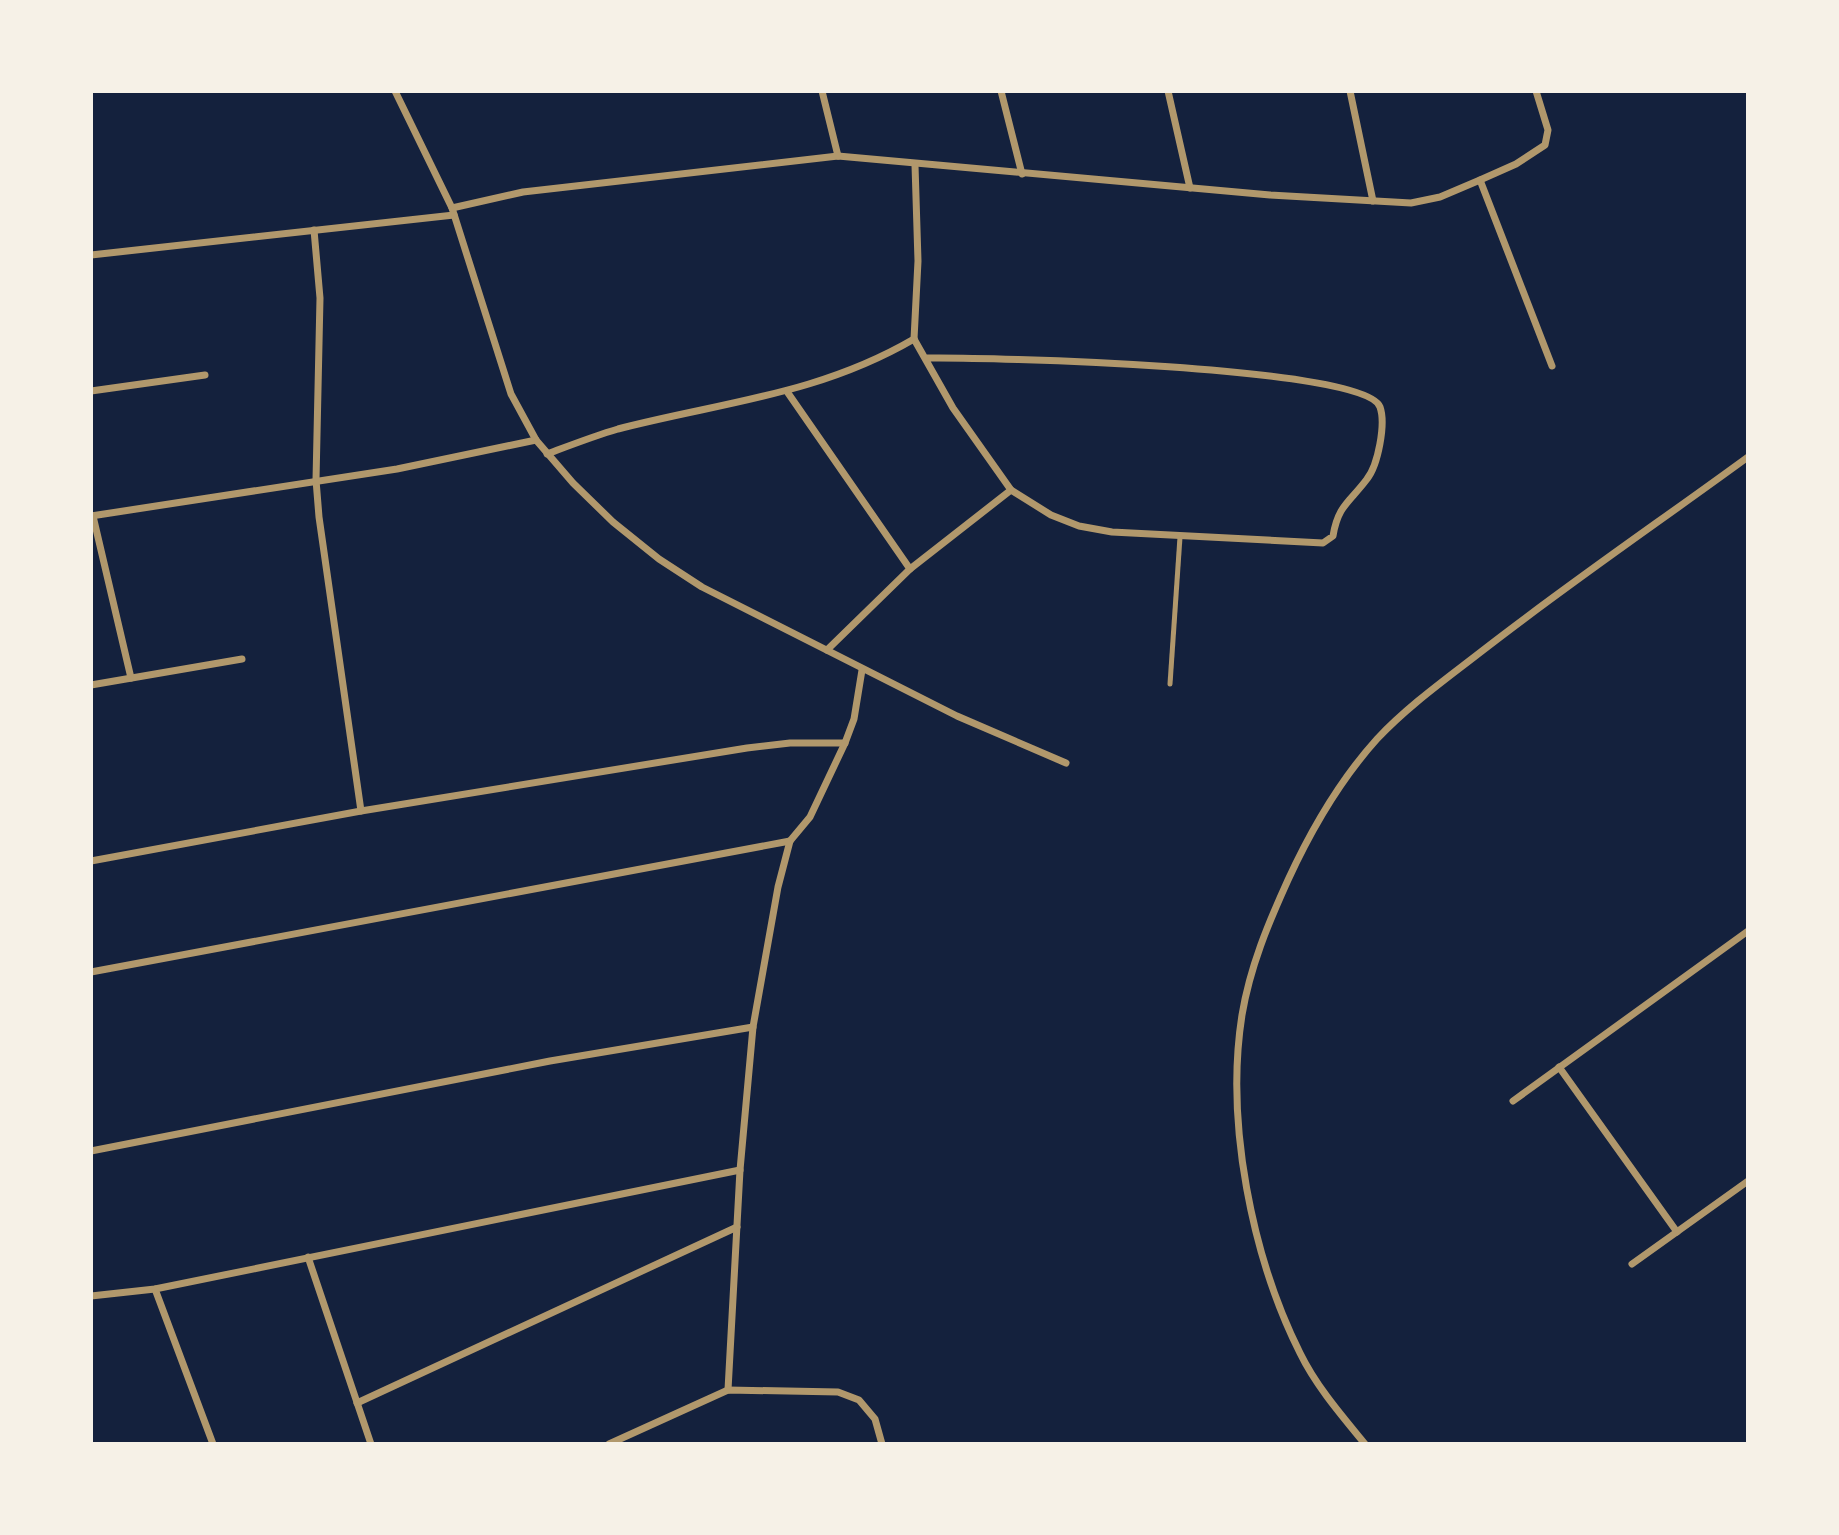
<svg xmlns="http://www.w3.org/2000/svg" width="1839" height="1535" viewBox="0 0 1839 1535" font-family="Quicksand,sans-serif">
  <style>
    .lines { fill: none; stroke-linecap: round; stroke-linejoin: round }
    .service { stroke: #b1986c; stroke-width: 5 }
    .minor { stroke: #b1986c; stroke-width: 7 }
  </style>
  <rect width="100%" height="100%" fill="#14213d"/>
  <g class="lines">
    <polyline class="service" points="1170,684 1180,537"/>
    <g class="minor">
      <polyline points="395,91 452,208 511,394 536,440 573,483 613,522 659,559 702,587 957,716 1066,763"/>
      <polyline points="822,91 838,156"/>
      <polyline points="1001,91 1022,174"/>
      <polyline points="1168,91 1190,188"/>
      <polyline points="1350,91 1373,201"/>
      <polyline points="1480,180 1552,366"/>
      <polyline points="452,208 523,192 838,156 1270,195 1411,203 1440,197 1480,180 1516,164 1545,145 1548,130 1536,91"/>
      <polyline points="314,230 320,298 316,480 319,517 361,811"/>
      <polyline points="91,255 454,215"/>
      <path d="M 914,339 L 953,408 L 1011,490 L 1051,515 L 1079,526 L 1112,532 L 1323,543 L 1333,536 C 1338,505 1350,502 1367,479 C 1378,465 1386,424 1380,407 C 1366,366 982,357 926,358"/>
      <polyline points="914,339 918,261 915,165"/>
      <polyline points="91,391 205,375"/>
      <polyline points="788,393 910,569"/>
      <path d="M 547,454 C 571,445 594,436 618,429 C 722,402 818,395 914,339"/>
      <polyline points="91,516 397,469 536,440"/>
      <polyline points="93,516 131,678"/>
      <polyline points="827,650 910,569 1011,490"/>
      <polyline points="91,685 242,659"/>
      <polyline points="91,861 361,811 747,748 790,743 845,743"/>
      <polyline points="91,972 790,841"/>
      <polyline points="1559,1067 1677,1232"/>
      <polyline points="1513,1101 1748,931"/>
      <polyline points="91,1151 550,1061 753,1027"/>
      <polyline points="308,1257 371,1444"/>
      <polyline points="1632,1264 1748,1181"/>
      <polyline points="155,1289 213,1444"/>
      <polyline points="91,1296 155,1289 740,1170"/>
      <polyline points="728,1390 740,1170 753,1027 778,887 790,841 810,817 845,743 854,719 862,670"/>
      <polyline points="357,1403 737,1227"/>
      <polyline points="609,1444 728,1390 838,1392 859,1400 875,1419 882,1444"/>
      <path d="M 1365,1444 C 1342,1416 1316,1386 1300,1353 C 1252,1257 1225,1122 1242,1015 C 1250,967 1268,924 1288,880 C 1311,830 1340,780 1377,739 C 1408,706 1446,679 1482,651 C 1568,584 1659,522 1748,457"/>
    </g>
  </g>
  <rect width="1839" height="1535" fill="none" stroke="#f6f1e7" stroke-width="186"/>
</svg>
